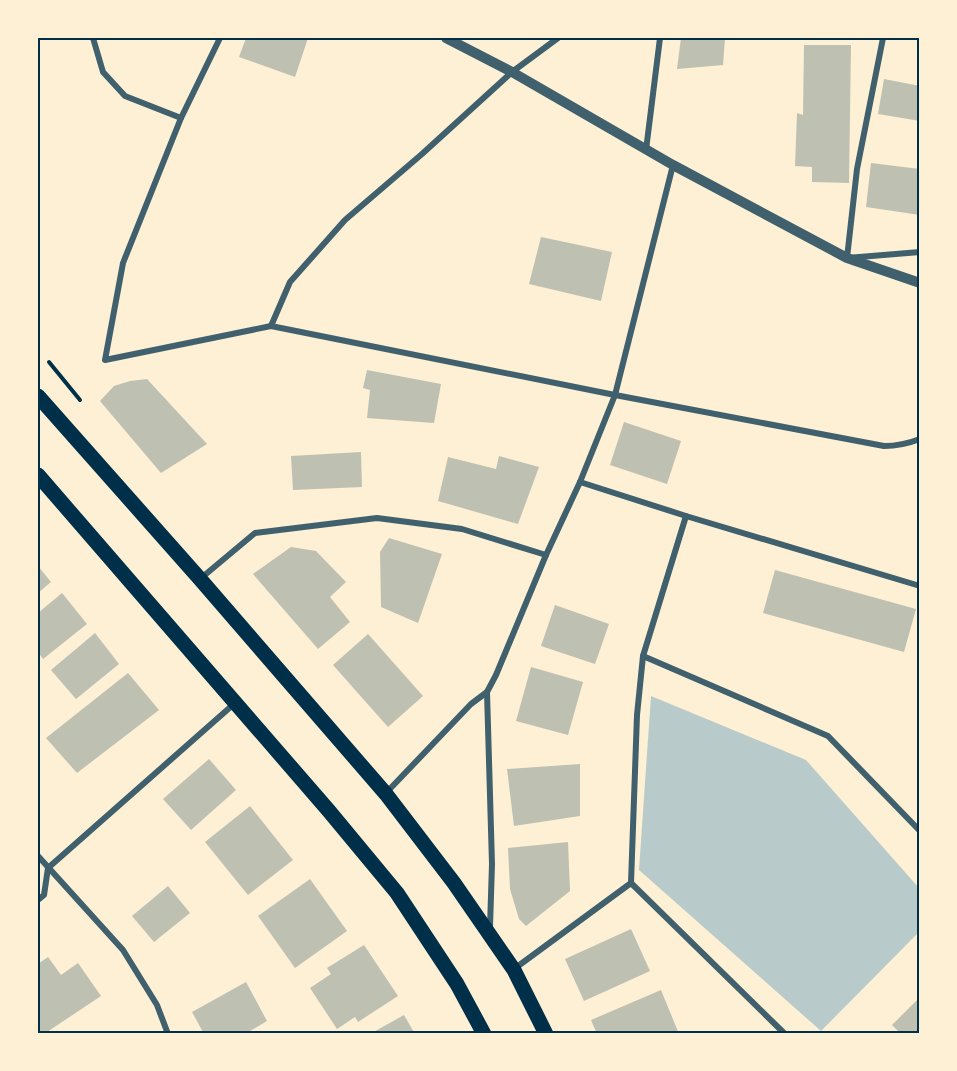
<svg xmlns="http://www.w3.org/2000/svg" width="957" height="1071" viewBox="0 0 957 1071" font-family="'Space Grotesk',sans-serif">
  <style>
    .green { fill: #b9caca }
    .building { fill: #bec0b2 }
    .lines { fill: none; stroke-linecap: round; stroke-linejoin: round }
    .path { stroke: #003049; stroke-width: 4 }
    .minor { stroke: #3f606c; stroke-width: 6 }
    .tertiary { stroke: #3f606c; stroke-width: 10 }
    .primary { stroke: #003049; stroke-width: 15 }
    .neatline { fill: none; stroke: #003049; stroke-width: 2 }
  </style>
  <rect width="100%" height="100%" fill="#fdf0d5"/>
  <polygon class="green" points="651,696 806,760 919,888 919,932 821,1031 639,870"/>
  <g class="building">
    <polygon points="246,38 308,38 295,77 239,57"/>
    <polygon points="681,38 725,38 723,65 677,69"/>
    <polygon points="804,45 851,45 849,183 812,182 812,167 795,166 797,113 803,115"/>
    <polygon points="884,79 920,86 920,121 878,114"/>
    <polygon points="871,163 920,169 920,215 866,207"/>
    <polygon points="541,237 612,252 601,301 529,284"/>
    <polygon points="367,370 441,384 434,423 367,418 370,390 363,388"/>
    <polygon points="147,379 207,444 161,473 100,401 114,386 130,381"/>
    <polygon points="624,422 681,441 667,484 610,465"/>
    <polygon points="361,452 362,487 293,490 291,456"/>
    <polygon points="499,456 539,467 518,524 438,501 448,457 496,469"/>
    <polygon points="389,538 442,554 418,623 381,607 380,552"/>
    <polygon points="291,547 316,551 346,582 330,597 350,622 318,649 253,574"/>
    <polygon points="38,566 51,582 38,593"/>
    <polygon points="775,570 916,609 904,652 763,613"/>
    <polygon points="62,593 87,624 43,659 38,652 38,613"/>
    <polygon points="555,605 609,624 595,664 541,646"/>
    <polygon points="95,633 119,664 76,699 51,670"/>
    <polygon points="368,634 423,696 388,727 333,665"/>
    <polygon points="531,667 583,682 568,735 516,721"/>
    <polygon points="128,673 159,710 77,773 46,738"/>
    <polygon points="209,759 236,790 191,830 163,799"/>
    <polygon points="580,764 580,816 514,826 507,769"/>
    <polygon points="250,806 293,860 248,895 205,842"/>
    <polygon points="568,842 570,891 526,926 519,919 510,889 508,848"/>
    <polygon points="310,879 347,931 295,968 258,916"/>
    <polygon points="168,886 190,913 154,942 132,916"/>
    <polygon points="631,929 650,971 584,1001 565,959"/>
    <polygon points="364,945 398,996 358,1022 355,1017 337,1029 310,988 331,974 327,968"/>
    <polygon points="48,957 61,975 78,963 101,996 44,1034 38,1034 38,964"/>
    <polygon points="246,982 267,1021 245,1034 204,1034 192,1012"/>
    <polygon points="661,990 679,1034 597,1034 591,1020"/>
    <polygon points="920,997 920,1034 901,1034 892,1025"/>
    <polygon points="404,1015 415,1034 370,1034"/>
  </g>
  <g class="lines">
    <polyline class="path" points="49,362 80,400"/>
    <g class="minor">
      <polyline points="93,38 103,72 125,96 181,118"/>
      <path d="M 220,38 L 181,118 L 123,263 L 105,360 L 271,326 L 615,395 L 884,446 C 897,446 907,444 920,439"/>
      <polyline points="883,38 857,169 847,258 920,252"/>
      <polyline points="646,150 660,38"/>
      <polyline points="271,326 290,282 345,220 422,154 512,72 558,38"/>
      <polyline points="580,482 686,516 920,586"/>
      <polyline points="200,579 255,533 377,518 462,529 546,555"/>
      <polyline points="643,656 828,736 920,831"/>
      <polyline points="487,692 492,864 490,927"/>
      <polyline points="386,793 471,704 487,692 496,675 546,555 580,482 615,395 673,165"/>
      <polyline points="38,856 123,950 157,1005 168,1034"/>
      <polyline points="631,883 637,715 643,656 686,516"/>
      <polyline points="38,900 44,895 48,868 235,703"/>
      <polyline points="514,969 631,883 785,1034"/>
    </g>
    <polyline class="tertiary" points="446,38 512,72 673,165 847,258 920,283"/>
    <g class="primary">
      <polyline points="38,396 200,579 386,794 454,883 514,970 546,1034"/>
      <polyline points="38,475 329,811 397,893 457,984 484,1034"/>
    </g>
  </g>
  <rect width="957" height="1071" fill="none" stroke="#fdf0d5" stroke-width="78"/>
  <rect x="39" y="39" width="879" height="993" class="neatline"/>
</svg>
